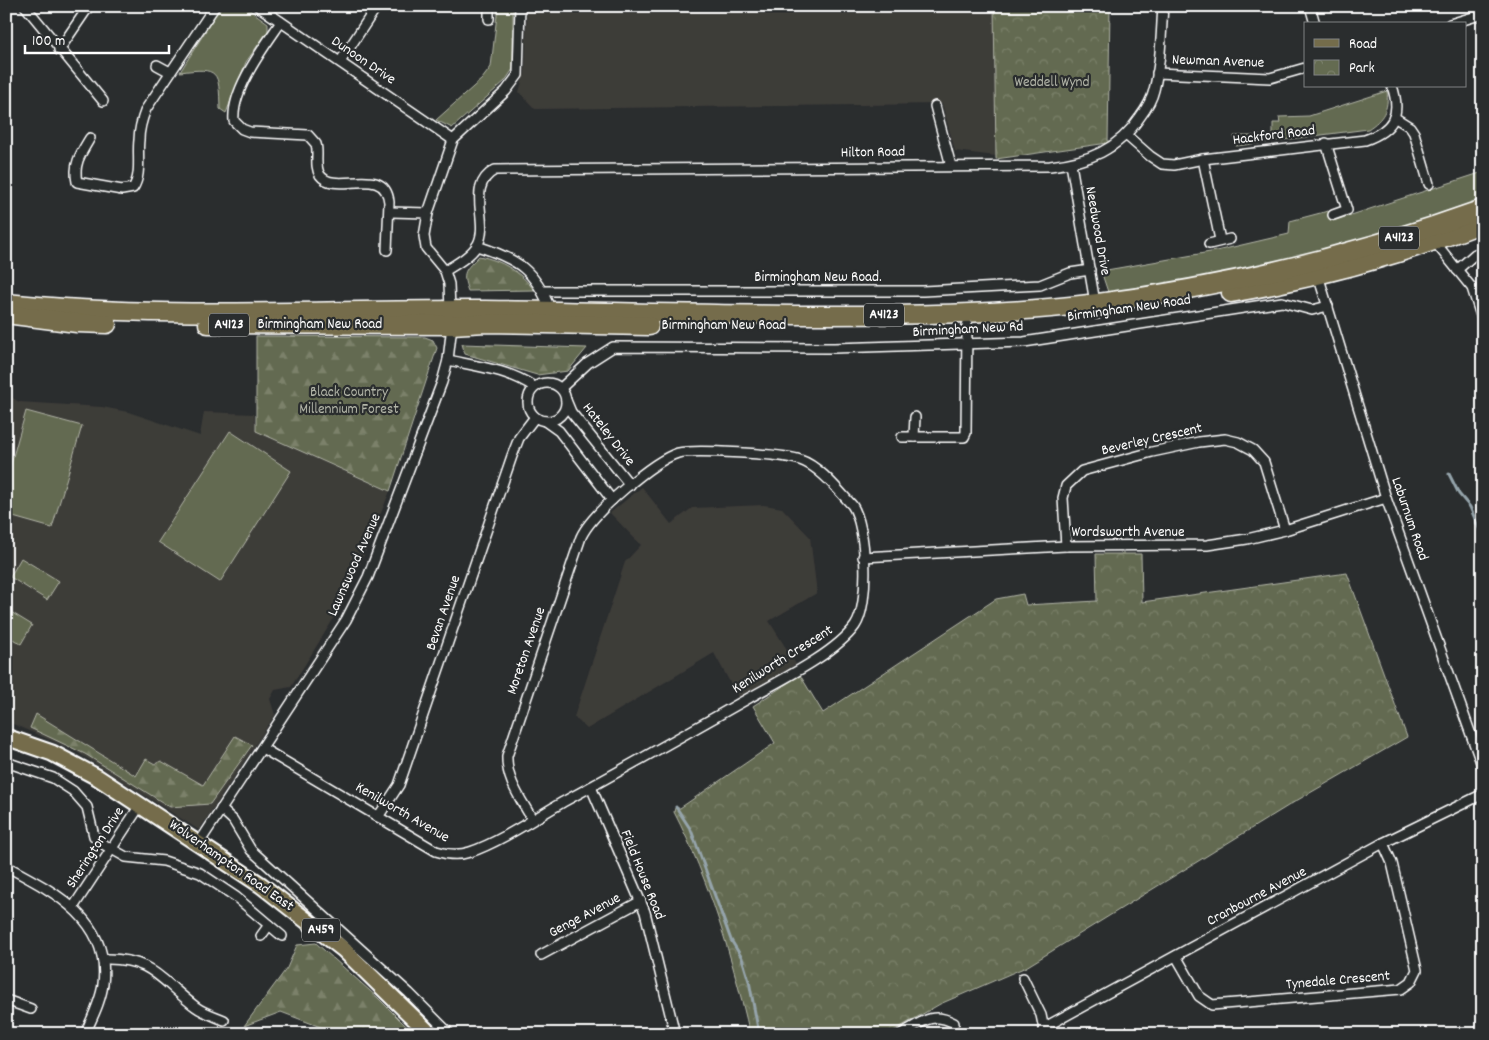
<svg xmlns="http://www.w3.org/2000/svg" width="1489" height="1040" viewBox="0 0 1489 1040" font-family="Dekko,sans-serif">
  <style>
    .built { fill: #3e3c39 }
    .grass { fill: #646b51; stroke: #b2b5a8 }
    .forest { fill: url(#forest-firs); stroke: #b2b5a8 }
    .park { fill: url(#park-crowns); stroke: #b2b5a8 }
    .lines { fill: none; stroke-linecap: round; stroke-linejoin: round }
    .stream { stroke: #95a4ab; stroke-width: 3 }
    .street-casing { stroke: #fff; stroke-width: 12 }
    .primary-casing { stroke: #fff; stroke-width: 19 }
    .highway-casing { stroke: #fff; stroke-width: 21 }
    .street { stroke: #2a2d2e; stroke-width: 9 }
    .primary { stroke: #746c4b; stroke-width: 15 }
    .highway { stroke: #746c4b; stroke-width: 18 }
    .labels { text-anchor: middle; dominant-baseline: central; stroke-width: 4.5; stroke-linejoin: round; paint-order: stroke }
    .shield { fill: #2a2d2e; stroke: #bfc0c0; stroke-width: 1 }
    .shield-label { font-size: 14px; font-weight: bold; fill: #fff }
    .street-label { font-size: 15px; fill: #fff; stroke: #2a2d2e }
    .park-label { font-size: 15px; fill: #b2b5a8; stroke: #2a2d2e }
  </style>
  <defs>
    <pattern id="forest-firs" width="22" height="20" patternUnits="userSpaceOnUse" patternTransform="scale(1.25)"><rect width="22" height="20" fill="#646b51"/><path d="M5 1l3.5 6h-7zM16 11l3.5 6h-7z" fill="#7b816b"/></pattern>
    <pattern id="park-crowns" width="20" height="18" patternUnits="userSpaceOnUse" patternTransform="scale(1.25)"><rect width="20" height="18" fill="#646b51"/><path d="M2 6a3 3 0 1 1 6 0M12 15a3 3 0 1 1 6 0" fill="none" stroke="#7b816b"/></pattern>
  </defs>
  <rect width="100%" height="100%" fill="#2a2d2e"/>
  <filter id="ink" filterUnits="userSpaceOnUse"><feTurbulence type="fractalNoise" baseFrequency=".02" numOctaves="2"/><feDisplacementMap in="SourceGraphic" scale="10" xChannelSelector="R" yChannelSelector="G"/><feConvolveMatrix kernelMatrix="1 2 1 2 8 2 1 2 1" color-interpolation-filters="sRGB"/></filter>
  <g filter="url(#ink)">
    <g class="built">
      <polygon points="527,6 994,6 996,156 955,151 942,104 535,109 519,92 525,72"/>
      <polygon points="8,395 19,402 102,407 128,412 200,436 204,412 254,414 256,431 390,491 354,579 339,610 291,687 275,690 270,699 275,715 199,830 75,751 6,721 6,403"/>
      <polygon points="642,487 671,524 692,508 764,505 782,508 810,537 817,593 769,621 796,664 766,682 738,697 714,653 587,729 574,717 625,562 641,545 610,513"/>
    </g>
    <g class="grass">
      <path d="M 221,6 L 244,6 L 268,23 L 268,31 L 246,62 L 226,113 L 220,109 C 219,71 219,67 180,72 Z"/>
      <polygon points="498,6 513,6 513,69 505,81 452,128 436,120 482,79 491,67"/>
      <path d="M 1387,91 C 1389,110 1383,119 1368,129 L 1236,146 L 1234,136 L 1273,136 L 1273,123 L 1280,123 L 1279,117 L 1309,116 Z"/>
      <polygon points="1483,172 1483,203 1306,258 1267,262 1248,271 1109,295 1101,271 1216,251 1289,234 1290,221 1328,211 1333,221"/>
      <polygon points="26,411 82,426 52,528 6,515 6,481"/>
      <polygon points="230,431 291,471 220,582 158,542"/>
      <polygon points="21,558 59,581 47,600 10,577"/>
      <polygon points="6,609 32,625 21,644 6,635"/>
    </g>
    <g class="forest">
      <path d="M 479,256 C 501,260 521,272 534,290 L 468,291 C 461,272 465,270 479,256 Z"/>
      <polygon points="256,336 425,337 433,340 437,348 390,491 256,431"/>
      <polygon points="462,344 587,348 568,371 537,375 465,354"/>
      <polygon points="36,714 136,776 146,759 155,764 161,761 203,785 235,736 252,745 210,804 170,807 85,754 30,728"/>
      <polygon points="316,943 378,998 413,1033 339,1034 281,1012 244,1026 287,968 297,945"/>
    </g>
    <g class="park">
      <polygon points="994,6 1110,6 1108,143 996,159"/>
      <path d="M 1096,554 L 1141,554 L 1142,602 L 1347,573 L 1407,737 L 1296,801 L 1026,967 L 940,1004 L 888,1034 L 750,1034 C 732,957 710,882 674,812 L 675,808 L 680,808 L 775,743 L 753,706 L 800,675 L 823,713 L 996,599 L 1023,594 L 1026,605 L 1097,601 Z"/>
    </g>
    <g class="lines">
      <g class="stream">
        <polyline points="1449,474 1459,494 1470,507 1483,538"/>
        <polyline points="676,807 691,830 731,940 742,958 749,981 759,1034"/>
      </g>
      <g class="street-casing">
        <g id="street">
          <polyline points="25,6 103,101"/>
          <polyline points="258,6 453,140"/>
          <polyline points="1310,6 1315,24"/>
          <polyline points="489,19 489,6"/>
          <path d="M 281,22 C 264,47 231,90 234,121 L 242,129 L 250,132 L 308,135 L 316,144 C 319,153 314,166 320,175 C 335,196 385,163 389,202 L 387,250"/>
          <polyline points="1450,24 1483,14"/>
          <polyline points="59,50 89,6"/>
          <polyline points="340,62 377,6"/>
          <polyline points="157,65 170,72"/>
          <polyline points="1157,73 1270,78 1305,68"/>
          <polyline points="935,106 951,166"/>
          <polyline points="1394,117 1410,127 1414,133 1429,184"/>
          <path d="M 1126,135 L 1150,156 L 1162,164 L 1174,165 L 1203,159 L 1365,140 C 1393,130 1402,115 1392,86"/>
          <path d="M 90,138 C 81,153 73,164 77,182 L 122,190 L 133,188 C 142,175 137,155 139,140 C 139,129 142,119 146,109 L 215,6"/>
          <polyline points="1326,143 1347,210 1333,215"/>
          <polyline points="1203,159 1220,240"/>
          <polyline points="1071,164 1097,314"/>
          <polyline points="390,212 428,213"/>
          <polyline points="1434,241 1472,288 1483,322"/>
          <polyline points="1209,244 1230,239"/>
          <path d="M 477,246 C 518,259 535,270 551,311"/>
          <polyline points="1457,270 1475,254 1483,251"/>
          <polyline points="445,271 426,248 424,236 428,213 453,140 506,91 518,75 520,6"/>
          <polyline points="1318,275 1386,498 1483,768"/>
          <polyline points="542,291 923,291 1040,285 1070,273 1090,270"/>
          <path d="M 450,310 L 449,284 L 445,271 C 456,264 471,256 478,244 C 490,221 465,186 495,170 L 1050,166 C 1088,162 1118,150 1140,117 C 1146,109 1152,99 1154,90 C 1161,63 1161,34 1163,6"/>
          <path d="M 448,360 C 476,366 510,370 534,387"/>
          <circle cx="547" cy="402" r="19"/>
          <polyline points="561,388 588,363 613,347 834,348 1024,342 1282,302 1312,310 1328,306"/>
          <polyline points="566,400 571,412 630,485"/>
          <polyline points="545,421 559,431 612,500"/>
          <polyline points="902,437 964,437 966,433 967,325"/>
          <polyline points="914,437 915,417"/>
          <polyline points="1066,546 1063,498 1066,486 1082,471 1152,452 1199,442 1225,439 1238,442 1253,450 1264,462 1285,530"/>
          <polyline points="863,557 1066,546 1207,545 1247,539 1285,530 1386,498"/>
          <path d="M 262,748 L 436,851 C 448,855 458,856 470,852 C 498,843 537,817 563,802 C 626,768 687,733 749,698 C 779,681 835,654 855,626 C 870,605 867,526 852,505 C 838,490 819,466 800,460 C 784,454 694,449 678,453 C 653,461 592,513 581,537 L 507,756 C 506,780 521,799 532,819"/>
          <polyline points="6,762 53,778 73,791 87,807 94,836 101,843 126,857 164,861 200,873 236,897 282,936"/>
          <polyline points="591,787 645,912 675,1034"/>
          <polyline points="221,809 233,820 251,850 409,993 450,1034"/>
          <polyline points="378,817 399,785 512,456 519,438 535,417"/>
          <polyline points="199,843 346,620 368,577 442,382 448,360 452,325"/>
          <path d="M 6,866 C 53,891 111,920 103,984 C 101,1001 92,1018 85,1034"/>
          <polyline points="74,906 141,804"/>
          <polyline points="261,936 269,925"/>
          <polyline points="541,955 641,901"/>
          <polyline points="1176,956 1199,996 1212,1005 1401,989 1411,982 1417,970 1392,863 1383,843"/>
          <path d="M 103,959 C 152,957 161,981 196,1007 C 204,1013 215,1016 224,1020"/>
          <polyline points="1023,978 1041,1015 1045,1034"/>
          <polyline points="6,1000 31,1009"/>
          <polyline points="1045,1027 1383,843 1483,794"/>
          <path d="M 901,1034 C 921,1023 931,1011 954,1023"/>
        </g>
      </g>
      <g class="primary-casing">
        <polyline id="primary" points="6,737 52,753 97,777 261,885 343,949 430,1034"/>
      </g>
      <g class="highway-casing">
        <g id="highway">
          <path d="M 1231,293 C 1316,278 1402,255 1483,223"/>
          <path d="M 6,303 C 165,320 325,309 485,310 C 600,311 714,315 829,315 C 919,315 1009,314 1098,303 C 1230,286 1358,254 1483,209"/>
          <polyline points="6,314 77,323 107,324"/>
          <polyline points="208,324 452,325 485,323 649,326"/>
        </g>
      </g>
      <use href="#street" class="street"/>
      <use href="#primary" class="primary"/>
      <use href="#highway" class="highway"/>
    </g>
  </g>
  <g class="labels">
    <g class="shield">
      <rect x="1379" y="226.5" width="40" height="23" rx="4"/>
      <rect x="864" y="303.5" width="40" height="23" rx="4"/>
      <rect x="209" y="313.5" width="40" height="23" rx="4"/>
      <rect x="302" y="918.5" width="38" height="23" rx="4"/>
    </g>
    <g class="shield-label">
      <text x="1399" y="238">A4123</text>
      <text x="884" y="315">A4123</text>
      <text x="229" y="325">A4123</text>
      <text x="321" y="930">A459</text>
    </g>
    <g class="street-label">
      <text transform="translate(363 61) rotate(34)">Dunoon Drive</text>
      <text transform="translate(1218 62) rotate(2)">Newman Avenue</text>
      <text transform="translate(1274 136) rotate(-7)">Hackford Road</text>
      <text transform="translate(873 153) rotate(-1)">Hilton Road</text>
      <text transform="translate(1097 231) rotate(80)">Needwood Drive</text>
      <text x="818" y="278">Birmingham New Road.</text>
      <text transform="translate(1129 309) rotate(-8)">Birmingham New Road</text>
      <text x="320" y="325">Birmingham New Road</text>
      <text x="724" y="326">Birmingham New Road</text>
      <text transform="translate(968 330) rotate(-3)">Birmingham New Rd</text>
      <text transform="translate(608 435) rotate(52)">Hateley Drive</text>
      <text transform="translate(1152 440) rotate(-13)">Beverley Crescent</text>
      <text transform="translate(1409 519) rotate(71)">Laburnum Road</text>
      <text x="1128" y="533">Wordsworth Avenue</text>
      <text transform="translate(355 565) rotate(-66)">Lawnswood Avenue</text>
      <text transform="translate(444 613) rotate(-71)">Bevan Avenue</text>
      <text transform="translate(527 651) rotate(-71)">Moreton Avenue</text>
      <text transform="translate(783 660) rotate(-32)">Kenilworth Crescent</text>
      <text transform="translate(402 813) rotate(30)">Kenilworth Avenue</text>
      <text transform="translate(96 848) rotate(-57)">Sherington Drive</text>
      <text transform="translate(231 866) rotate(35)">Wolverhampton Road East</text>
      <text transform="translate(642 875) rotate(68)">Field House Road</text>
      <text transform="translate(1257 897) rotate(-28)">Cranbourne Avenue</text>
      <text transform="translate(585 916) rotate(-28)">Genge Avenue</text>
      <text transform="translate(1338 981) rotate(-5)">Tynedale Crescent</text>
    </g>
    <g class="park-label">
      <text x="1052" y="83">Weddell Wynd</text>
      <text x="349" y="393">Black Country<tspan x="349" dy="17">Millennium Forest</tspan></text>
    </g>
  </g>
  <rect width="1489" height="1040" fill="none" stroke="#2a2d2e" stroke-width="25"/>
  <rect x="12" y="12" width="1464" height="1015" fill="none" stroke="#fff" stroke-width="2" filter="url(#ink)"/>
  <rect x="1304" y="22" width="162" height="65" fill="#2a2d2e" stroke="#7f8182"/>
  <rect x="1314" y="39" width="25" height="8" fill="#746c4b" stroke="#7f8182"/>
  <text x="1349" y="48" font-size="15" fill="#ffffff">Road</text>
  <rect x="1314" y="60" width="25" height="15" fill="url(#park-crowns)" stroke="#7f8182"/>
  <text x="1349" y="72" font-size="15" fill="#ffffff">Park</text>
  <path d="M25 45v8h144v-8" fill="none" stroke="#ffffff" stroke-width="2.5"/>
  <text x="32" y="45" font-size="15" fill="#ffffff" stroke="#2a2d2e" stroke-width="4" paint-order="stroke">100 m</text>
</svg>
